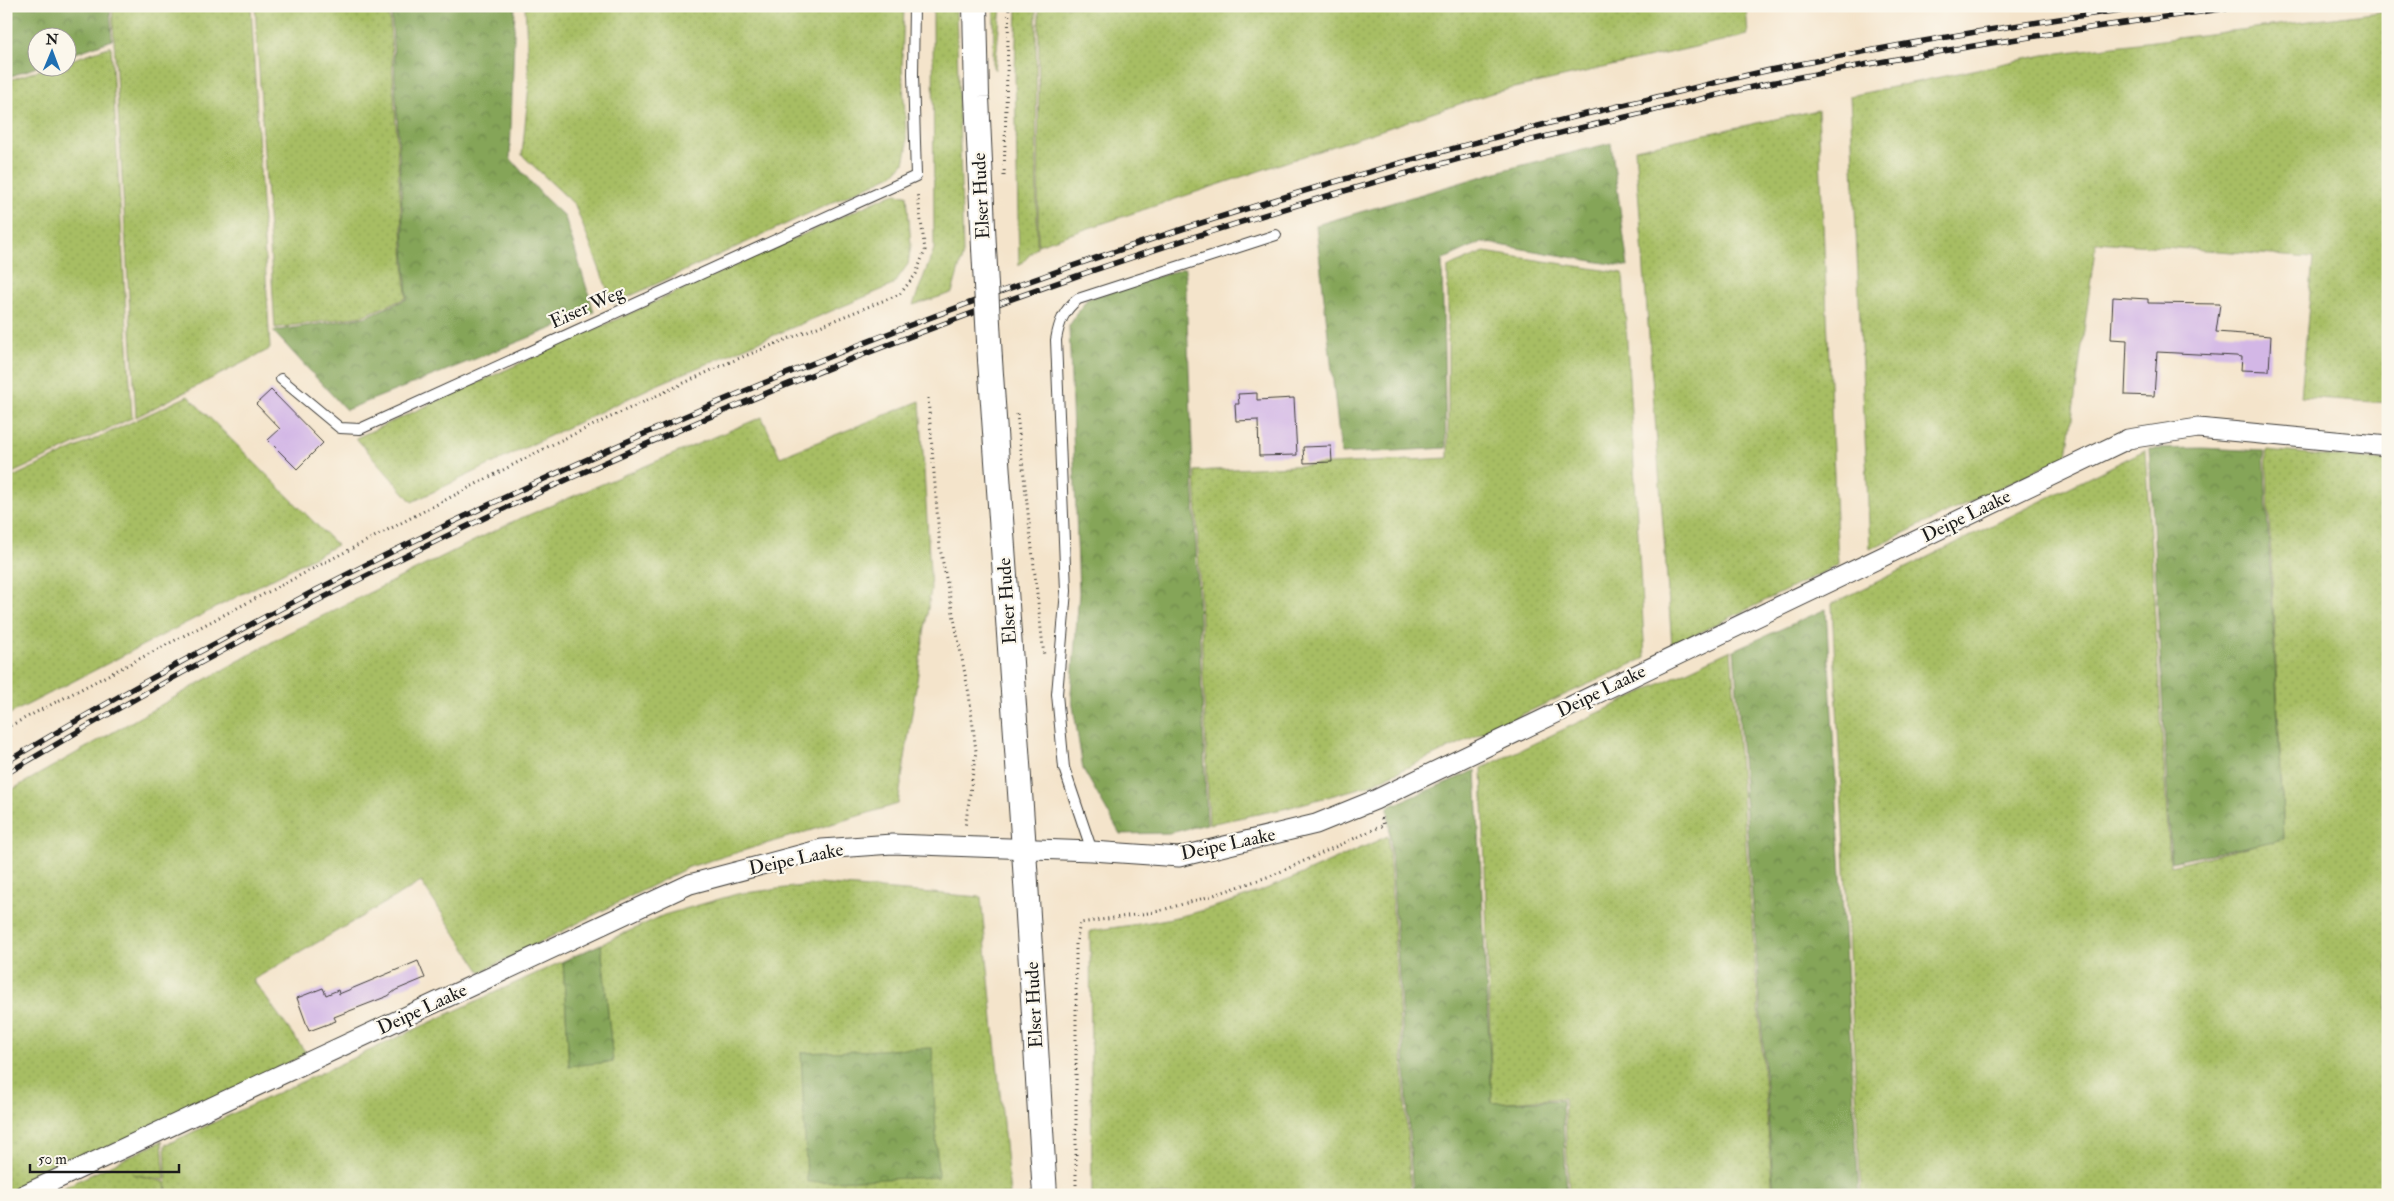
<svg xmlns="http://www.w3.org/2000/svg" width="2394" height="1201" viewBox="0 0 2394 1201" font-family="'IM FELL Double Pica',serif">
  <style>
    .grass { fill: url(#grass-dots); stroke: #626d40 }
    .forest { fill: url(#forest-crowns); stroke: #50603a }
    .building { fill: #d3b7e6 }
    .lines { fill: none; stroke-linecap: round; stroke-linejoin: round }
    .service-casing { stroke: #3c3a36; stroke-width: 12 }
    .minor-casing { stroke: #3c3a36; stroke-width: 21 }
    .tertiary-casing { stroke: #3c3a36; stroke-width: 26 }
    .path { stroke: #3c3a36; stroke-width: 3; stroke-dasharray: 1 4; stroke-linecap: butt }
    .service { stroke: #fff; stroke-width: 10 }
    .minor { stroke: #fff; stroke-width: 19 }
    .tertiary { stroke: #fff; stroke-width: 24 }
    .rail-casing { stroke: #1c1c1c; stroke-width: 5.5 }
    .rail { stroke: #fbf7ec; stroke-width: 4; stroke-dasharray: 11; stroke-linecap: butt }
    .tertiary-bridge-casing { stroke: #3c3a36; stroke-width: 26; stroke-linecap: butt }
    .tertiary-bridge { stroke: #fff; stroke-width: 24 }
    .labels { text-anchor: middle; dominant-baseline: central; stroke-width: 4.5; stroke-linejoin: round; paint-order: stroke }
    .street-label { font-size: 19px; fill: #1c1c1c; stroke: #fbf7ec }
  </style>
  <defs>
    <pattern id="grass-dots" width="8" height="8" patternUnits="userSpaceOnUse" patternTransform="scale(1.25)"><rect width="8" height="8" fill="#a7be63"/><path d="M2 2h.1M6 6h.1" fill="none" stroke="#8fa355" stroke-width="1.8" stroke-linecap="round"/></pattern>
    <pattern id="forest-crowns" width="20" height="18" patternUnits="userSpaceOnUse" patternTransform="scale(1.25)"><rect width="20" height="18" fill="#85a559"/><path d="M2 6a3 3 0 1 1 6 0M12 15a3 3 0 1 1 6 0" fill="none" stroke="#6c8649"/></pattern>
  </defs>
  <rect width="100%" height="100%" fill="#fbf7ec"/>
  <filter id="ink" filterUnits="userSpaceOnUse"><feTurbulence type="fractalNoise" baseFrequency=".02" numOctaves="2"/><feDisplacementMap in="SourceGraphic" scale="10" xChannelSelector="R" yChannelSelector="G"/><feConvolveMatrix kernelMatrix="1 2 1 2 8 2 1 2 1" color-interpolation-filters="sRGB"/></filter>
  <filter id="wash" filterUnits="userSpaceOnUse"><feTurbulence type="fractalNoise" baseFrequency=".0096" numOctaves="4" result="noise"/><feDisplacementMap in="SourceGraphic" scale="20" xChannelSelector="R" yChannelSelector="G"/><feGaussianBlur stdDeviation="1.12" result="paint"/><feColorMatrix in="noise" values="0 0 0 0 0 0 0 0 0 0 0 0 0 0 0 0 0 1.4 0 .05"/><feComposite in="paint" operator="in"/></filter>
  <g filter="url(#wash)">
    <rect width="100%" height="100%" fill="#f4e4cb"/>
    <g class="grass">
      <polygon points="112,6 251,6 270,349 136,417"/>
      <polygon points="255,6 389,6 406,298 362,316 275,328"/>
      <polygon points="525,6 904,6 902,67 907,149 904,163 894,174 613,304 575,205 522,155 529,85"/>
      <polygon points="933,6 956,6 963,254 952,293 913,305 934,249"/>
      <polygon points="994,6 1001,6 995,70 993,67"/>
      <polygon points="1017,6 1036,6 1037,247 1019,266 1015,74"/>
      <polygon points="1039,6 1746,6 1748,35 1492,93 1038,245"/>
      <polygon points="2388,11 2388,403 2301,397 2313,258 2096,242 2067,456 1870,549 1850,96 2044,55"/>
      <polygon points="111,46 132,418 6,476 6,81 46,68 68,68 68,61"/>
      <polygon points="1818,110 1838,565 1672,646 1635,149"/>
      <polygon points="892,194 907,195 911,245 908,264 893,285 654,386 412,502 356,438"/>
      <polygon points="1484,252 1623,273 1645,658 1367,786 1283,809 1209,824 1195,471 1448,458 1448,267"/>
      <polygon points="188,396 337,545 6,716 6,480"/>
      <polygon points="920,401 931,589 898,804 689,867 481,972 421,882 253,980 307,1054 6,1195 6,793 286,634 514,521 762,417 780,457"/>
      <polygon points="2145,450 2170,866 2284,838 2266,450 2388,461 2388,1195 1861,1195 1832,604"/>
      <polygon points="1731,650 1773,1195 1569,1195 1564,1098 1492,1103 1482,768"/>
      <path d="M 1388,836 L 1411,1195 L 1092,1195 L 1090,931 C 1131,925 1174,920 1214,907 C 1274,889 1331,861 1388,836 Z"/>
      <polygon points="818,884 981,897 1010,1195 167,1195 165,1145 563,961 569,1065 613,1062 601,944 664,915 737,894"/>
      <polygon points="162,1141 165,1180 132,1174 165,1182 166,1195 48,1195"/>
    </g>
    <g class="forest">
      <polygon points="6,6 110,6 112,40 68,56 68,38 38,38 37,67 6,78"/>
      <polygon points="391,6 515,6 510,158 544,197 565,217 594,312 346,410 273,331 365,317 407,299"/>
      <polygon points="1611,143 1628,267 1482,242 1442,260 1446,448 1341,454 1316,225 1507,169"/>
      <polygon points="1185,268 1207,824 1170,833 1120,834 1083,769 1071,693 1079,593 1069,326 1087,299"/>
      <polygon points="2202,448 2264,451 2284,839 2171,862 2149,449"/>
      <polygon points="1826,609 1859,1195 1774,1195 1734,650"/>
      <polygon points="1476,770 1492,1103 1562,1100 1567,1195 1413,1195 1388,807"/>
      <polygon points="601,944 613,1062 569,1066 563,961"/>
      <polygon points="932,1048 938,1177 807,1182 801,1053"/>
    </g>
    <g id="blocks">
      <g class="building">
        <polygon points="2113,297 2148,299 2148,303 2220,304 2216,332 2271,336 2269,371 2241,370 2242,357 2236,356 2157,352 2154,396 2125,395 2127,340 2111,339"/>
        <polygon points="271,390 323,443 297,469 268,440 280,429 256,404"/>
        <polygon points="1257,393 1257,400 1294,398 1297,455 1259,456 1258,420 1236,421 1235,404 1239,404 1238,394"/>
        <polygon points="1331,446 1332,462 1304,463 1303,447"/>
        <polygon points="418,961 425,978 396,990 388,996 334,1017 336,1021 309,1031 297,998 323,988 326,995 338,990 339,994"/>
      </g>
    </g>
  </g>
  <g filter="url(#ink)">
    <use href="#blocks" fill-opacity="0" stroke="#3c3a36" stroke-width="1"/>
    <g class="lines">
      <g class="service-casing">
        <g id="service">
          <polyline points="281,379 340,428 360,429 916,176 913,74 914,6"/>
          <path d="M 1092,851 L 1064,768 L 1057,694 L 1066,591 L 1056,340 C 1059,322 1064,310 1078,299 L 1276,235"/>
        </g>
      </g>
      <g class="minor-casing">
        <polyline id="minor" points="23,1195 690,884 822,849 892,844 1092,851 1179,857 1316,824 1375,800 2128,439 2198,428 2388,446"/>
      </g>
      <g class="tertiary-casing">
        <g id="tertiary">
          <polyline points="975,6 977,97 984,248"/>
          <polyline points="990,360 1024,850 1045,1195"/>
        </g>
      </g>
      <g class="path">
        <polyline points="1004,176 1009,6"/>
        <polyline points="928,398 940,548 969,694 976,751 965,828"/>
        <polyline points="1017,414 1044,656"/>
        <polyline points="6,728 557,442 725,364 900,294 916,274 925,250 917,192"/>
        <polyline points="1076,1195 1076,944 1080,923 1155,912 1211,896 1273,875 1384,825 1381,817"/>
      </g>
      <use href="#service" class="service"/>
      <use href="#minor" class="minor"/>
      <use href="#tertiary" class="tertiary"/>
      <g class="rail-casing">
        <g id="rail">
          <path d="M 6,762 C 507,464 1052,242 1619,106 C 1671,94 1723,80 1775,69 C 1899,44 2024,23 2149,6"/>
          <path d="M 6,774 C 509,473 1060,250 1630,116 C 1677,105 1724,93 1770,83 C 1927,51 2085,28 2243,6"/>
        </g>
      </g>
      <use href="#rail" class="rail"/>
      <g class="tertiary-bridge-casing">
        <polyline id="tertiary-bridge" points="984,248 990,360"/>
      </g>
      <use href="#tertiary-bridge" class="tertiary-bridge"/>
    </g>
  </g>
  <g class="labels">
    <g class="street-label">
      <text transform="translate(981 196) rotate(-93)">Elser Hude</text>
      <text transform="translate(587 307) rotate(-24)">Eiser Weg</text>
      <text transform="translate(1966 516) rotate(-26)">Deipe Laake</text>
      <text transform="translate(1007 601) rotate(-94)">Elser Hude</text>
      <text transform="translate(1601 691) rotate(-26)">Deipe Laake</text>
      <text transform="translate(1228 844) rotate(-12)">Deipe Laake</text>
      <text transform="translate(796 859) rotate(-12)">Deipe Laake</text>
      <text transform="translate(1034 1005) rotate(-93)">Elser Hude</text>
      <text transform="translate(422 1009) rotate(-25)">Deipe Laake</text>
    </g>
  </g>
  <rect width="2394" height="1201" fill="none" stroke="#fbf7ec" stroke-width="25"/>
  <g transform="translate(52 52) rotate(1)"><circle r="24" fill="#fbf7ec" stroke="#a29f99"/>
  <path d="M0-4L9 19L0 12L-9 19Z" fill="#1f6fb2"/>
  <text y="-8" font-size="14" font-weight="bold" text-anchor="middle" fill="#1c1c1c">N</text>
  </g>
  <path d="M30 1164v8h149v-8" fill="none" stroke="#1c1c1c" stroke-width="2.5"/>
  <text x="38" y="1164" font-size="15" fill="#1c1c1c" stroke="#fbf7ec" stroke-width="4" paint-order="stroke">50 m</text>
</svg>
